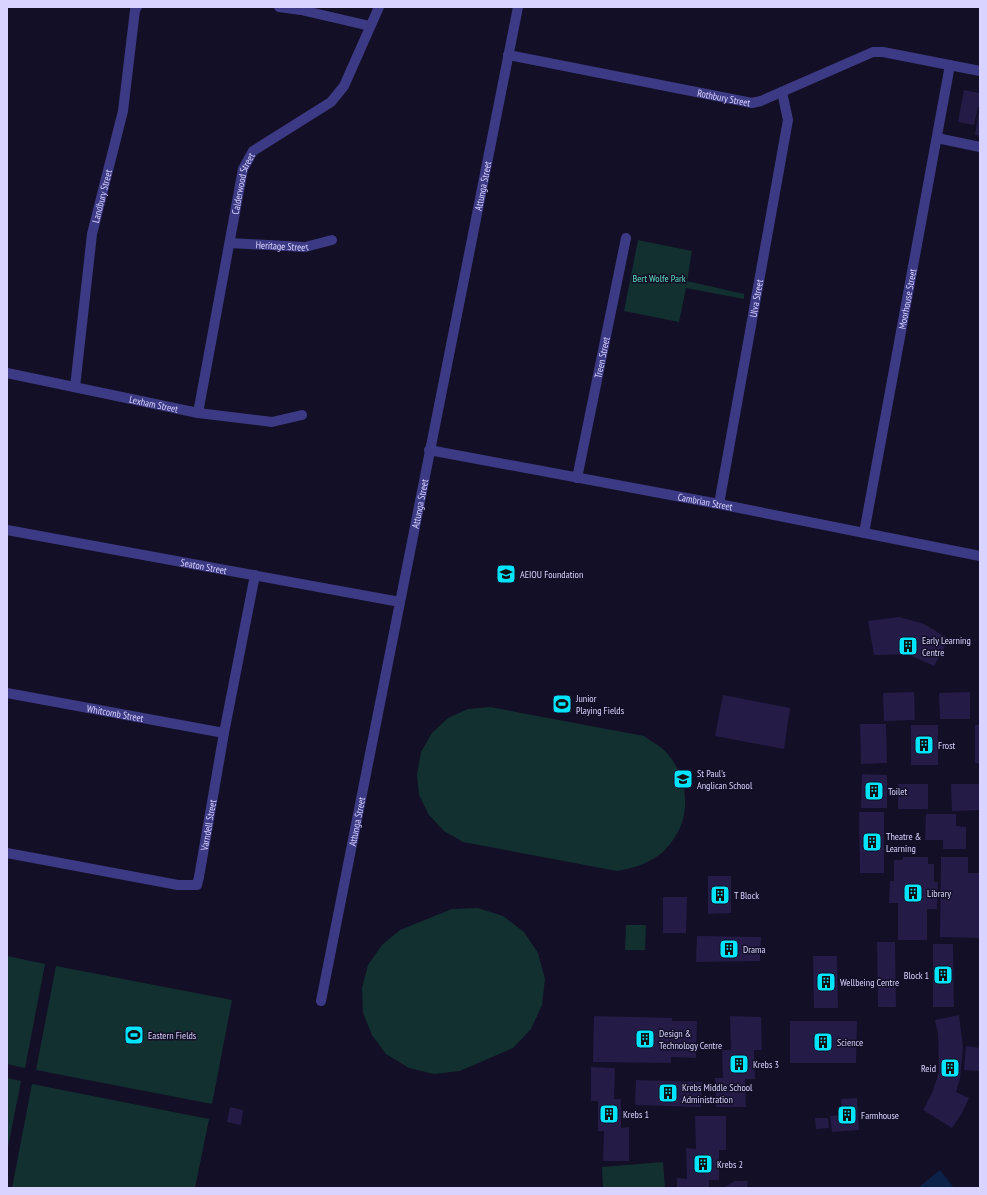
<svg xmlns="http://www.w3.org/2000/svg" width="987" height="1195" viewBox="0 0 987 1195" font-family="'PT Sans Narrow',sans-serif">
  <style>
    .green { fill: #12302f }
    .water { fill: #0c2248 }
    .building { fill: #241b47 }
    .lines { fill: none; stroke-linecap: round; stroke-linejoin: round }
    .minor { stroke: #3d3a85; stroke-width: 10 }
    .labels { text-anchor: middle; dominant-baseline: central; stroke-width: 3; stroke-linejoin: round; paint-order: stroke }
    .street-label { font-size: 10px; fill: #d9d4ff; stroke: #130f26 }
    .park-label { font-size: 10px; fill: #5fe0c0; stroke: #130f26 }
    .poi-label { font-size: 10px; fill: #d9d4ff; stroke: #130f26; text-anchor: start }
  </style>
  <rect width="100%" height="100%" fill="#130f26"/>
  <g class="green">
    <polygon points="638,240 692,251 687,281 744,294 744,299 686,288 679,322 624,311"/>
    <path d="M 490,707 L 644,736 C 650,741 659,745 664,750 C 689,775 693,817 670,844 C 666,848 663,853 659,855 C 645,865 633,868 617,871 L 463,842 L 444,831 L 429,815 L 419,795 L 417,774 L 421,752 L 432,733 L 448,718 L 468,709 Z"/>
    <polygon points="478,908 503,916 524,932 538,953 545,979 542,1005 531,1029 513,1048 460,1071 434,1074 409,1068 386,1054 372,1035 363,1013 362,988 368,965 382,945 400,930 452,909"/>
    <polygon points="626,925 646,925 645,950 625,950"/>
    <polygon points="7,956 45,964 25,1068 7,1064"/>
    <polygon points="56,966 232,1000 212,1104 36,1070"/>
    <polygon points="7,1078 21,1081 7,1152"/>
    <polygon points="32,1084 209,1119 195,1188 12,1188"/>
    <polygon points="663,1162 665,1188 603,1188 602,1167"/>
  </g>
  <polygon class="water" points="940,1170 954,1188 918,1188"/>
  <g class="building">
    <polygon points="964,90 980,93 980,107 978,107 974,125 958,122"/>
    <polygon points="979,111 980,111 980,136 975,135"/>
    <polygon points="899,617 924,624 949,639 934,666 907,654 874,655 868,621"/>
    <polygon points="914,692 915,720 884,721 883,693"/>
    <polygon points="970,692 970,719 940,719 939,693"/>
    <polygon points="723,695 790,708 784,749 715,736"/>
    <polygon points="860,724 886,724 887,763 861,764"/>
    <rect x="911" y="725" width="27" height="40"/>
    <polygon points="975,725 980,725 980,764 975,763"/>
    <polygon points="862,774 887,775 887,808 861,808"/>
    <rect x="898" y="784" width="30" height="25"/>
    <polygon points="951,784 980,784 980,810 952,811"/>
    <polygon points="859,812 884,812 884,873 860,873"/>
    <polygon points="926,814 956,814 956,826 966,827 966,849 943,849 943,840 925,840"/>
    <polygon points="903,857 928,857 928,864 934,864 934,882 938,882 937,909 927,909 927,940 898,940 898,903 889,903 890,881 894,881 894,860 903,860"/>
    <polygon points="941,857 968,857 968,873 980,873 980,938 940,937"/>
    <polygon points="708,876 731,876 731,913 708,914"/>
    <polygon points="663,897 687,897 686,933 663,933"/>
    <polygon points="697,936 761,937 760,961 696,962"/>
    <polygon points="877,942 895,942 896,1007 878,1007"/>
    <polygon points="933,944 953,944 954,1007 933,1007"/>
    <polygon points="813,956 837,956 838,1008 814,1008"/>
    <polygon points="959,1015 963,1047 960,1078 956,1092 969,1098 962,1113 952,1128 923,1110 932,1093 939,1072 938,1034 935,1020"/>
    <polygon points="594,1016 672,1018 672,1021 697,1021 696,1058 671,1057 671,1063 593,1062"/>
    <polygon points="730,1016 761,1017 762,1050 754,1050 755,1079 745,1079 746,1107 716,1107 715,1078 723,1078 722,1050 731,1050"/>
    <polygon points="790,1021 857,1021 856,1063 790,1063"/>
    <polygon points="966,1046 980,1048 980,1071 964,1070"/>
    <polygon points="591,1067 615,1068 614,1099 621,1099 621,1128 629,1127 629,1161 603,1161 604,1131 598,1131 598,1101 591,1101"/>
    <polygon points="636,1080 702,1082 701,1107 635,1105"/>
    <polygon points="857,1098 859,1130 832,1132 830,1116 842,1115 841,1099"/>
    <polygon points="230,1107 243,1110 241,1125 227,1122"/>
    <polygon points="695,1116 726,1116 726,1150 719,1150 719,1180 709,1180 709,1188 677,1188 677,1178 687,1179 686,1148 696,1149"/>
    <polygon points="815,1118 828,1118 829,1128 816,1129"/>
    <polygon points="735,1181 748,1181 747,1188 723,1188"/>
  </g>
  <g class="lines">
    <g class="minor">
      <polyline points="279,7 301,10 370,26"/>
      <path id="s1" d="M 508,55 L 752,103 L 761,101 L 873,52 L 883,52 L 980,71"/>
      <polyline points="937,138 980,147"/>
      <path id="s2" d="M 230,243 L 305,247 L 332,240"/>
      <path id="s3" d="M 7,373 L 198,413 L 272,422 L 302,415"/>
      <path id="s4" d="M 75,387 L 92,234 L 123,111 L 135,10 L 137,7"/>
      <path id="s5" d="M 198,413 L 243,169 L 253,151 L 331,102 L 344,86 L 379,7"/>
      <path id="s6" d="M 429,450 L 719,504 L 980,556"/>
      <path id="s7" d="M 577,478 L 626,238"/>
      <path id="s8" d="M 719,504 L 788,120 L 782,92"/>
      <path id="s9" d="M 7,530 L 400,602"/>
      <path id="s10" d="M 864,533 L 950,65"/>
      <path id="s11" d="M 7,693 L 224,733"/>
      <path id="s12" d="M 7,853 L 178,885 L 197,885 L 199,877 L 224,733 L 255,575"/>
      <path id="s13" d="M 321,1001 L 518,7"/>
    </g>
  </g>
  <defs>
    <g id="school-square" transform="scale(1)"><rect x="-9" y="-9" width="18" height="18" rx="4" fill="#00e5ff" stroke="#130f26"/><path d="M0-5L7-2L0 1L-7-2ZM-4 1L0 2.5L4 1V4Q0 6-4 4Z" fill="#111"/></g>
    <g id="building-square" transform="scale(1)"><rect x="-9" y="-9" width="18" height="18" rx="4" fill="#00e5ff" stroke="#130f26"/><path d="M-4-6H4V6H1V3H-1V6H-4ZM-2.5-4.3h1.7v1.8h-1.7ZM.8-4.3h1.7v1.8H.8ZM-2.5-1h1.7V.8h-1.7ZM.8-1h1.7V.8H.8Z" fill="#111"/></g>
    <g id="stadium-square" transform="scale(1)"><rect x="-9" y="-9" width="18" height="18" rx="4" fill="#00e5ff" stroke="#130f26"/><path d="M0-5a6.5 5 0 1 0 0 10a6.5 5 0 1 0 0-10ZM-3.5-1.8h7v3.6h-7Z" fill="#111"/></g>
  </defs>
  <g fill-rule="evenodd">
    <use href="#school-square" x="506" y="574"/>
    <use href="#building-square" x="908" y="646"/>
    <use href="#stadium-square" x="562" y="704"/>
    <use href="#building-square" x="924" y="745"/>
    <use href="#school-square" x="683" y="779"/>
    <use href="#building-square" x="874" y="791"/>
    <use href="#building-square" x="872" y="842"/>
    <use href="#building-square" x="913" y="893"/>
    <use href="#building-square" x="720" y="895"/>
    <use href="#building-square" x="729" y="949"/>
    <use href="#building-square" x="943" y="975"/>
    <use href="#building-square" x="826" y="982"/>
    <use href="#stadium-square" x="134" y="1035"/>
    <use href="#building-square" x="645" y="1039"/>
    <use href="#building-square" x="823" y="1042"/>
    <use href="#building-square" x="739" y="1064"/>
    <use href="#building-square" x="950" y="1068"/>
    <use href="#building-square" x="668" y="1093"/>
    <use href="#building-square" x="609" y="1114"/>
    <use href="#building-square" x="847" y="1115"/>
    <use href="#building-square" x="703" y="1164"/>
  </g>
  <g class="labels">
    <g class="street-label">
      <text stroke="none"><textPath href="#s1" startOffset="220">Rothbury Street</textPath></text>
      <text stroke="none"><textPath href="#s5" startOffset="234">Calderwood Street</textPath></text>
      <text stroke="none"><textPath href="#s13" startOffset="831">Attunga Street</textPath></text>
      <text stroke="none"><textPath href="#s4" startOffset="193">Landbury Street</textPath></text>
      <text stroke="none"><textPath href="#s2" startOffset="52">Heritage Street</textPath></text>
      <text stroke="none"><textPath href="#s8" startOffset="209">Ulva Street</textPath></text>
      <text stroke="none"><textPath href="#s10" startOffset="238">Moorhouse Street</textPath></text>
      <text stroke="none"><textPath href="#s7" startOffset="123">Treen Street</textPath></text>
      <text stroke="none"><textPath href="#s3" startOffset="150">Lexham Street</textPath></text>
      <text stroke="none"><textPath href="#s6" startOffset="281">Cambrian Street</textPath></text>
      <text stroke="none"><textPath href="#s13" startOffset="507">Attunga Street</textPath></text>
      <text stroke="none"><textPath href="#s9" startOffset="200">Seaton Street</textPath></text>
      <text stroke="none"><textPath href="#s11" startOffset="110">Whitcomb Street</textPath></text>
      <text stroke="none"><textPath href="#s13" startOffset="183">Attunga Street</textPath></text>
      <text stroke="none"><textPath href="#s12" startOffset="254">Varndell Street</textPath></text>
    </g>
    <g class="park-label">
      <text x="659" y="278">Bert Wolfe Park</text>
    </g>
    <g class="poi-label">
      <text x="520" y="574">AEIOU Foundation</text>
      <text x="922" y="640">Early Learning<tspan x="922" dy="12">Centre</tspan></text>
      <text x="576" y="698">Junior<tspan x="576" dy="12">Playing Fields</tspan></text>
      <text x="938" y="745">Frost</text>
      <text x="697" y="773">St Paul's<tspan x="697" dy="12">Anglican School</tspan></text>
      <text x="888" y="791">Toilet</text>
      <text x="886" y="836">Theatre &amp;<tspan x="886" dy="12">Learning</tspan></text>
      <text x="927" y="893">Library</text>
      <text x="734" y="895">T Block</text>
      <text x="743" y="949">Drama</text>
      <text x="929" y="975" text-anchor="end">Block 1</text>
      <text x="840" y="982">Wellbeing Centre</text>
      <text x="659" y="1033">Design &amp;<tspan x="659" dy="12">Technology Centre</tspan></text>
      <text x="148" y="1035">Eastern Fields</text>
      <text x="837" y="1042">Science</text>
      <text x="753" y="1064">Krebs 3</text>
      <text x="936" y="1068" text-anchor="end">Reid</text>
      <text x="682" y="1087">Krebs Middle School<tspan x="682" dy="12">Administration</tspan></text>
      <text x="623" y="1114">Krebs 1</text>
      <text x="861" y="1115">Farmhouse</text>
      <text x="717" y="1164">Krebs 2</text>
    </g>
  </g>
  <rect width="987" height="1195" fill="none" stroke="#d9d4ff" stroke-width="16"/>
</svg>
